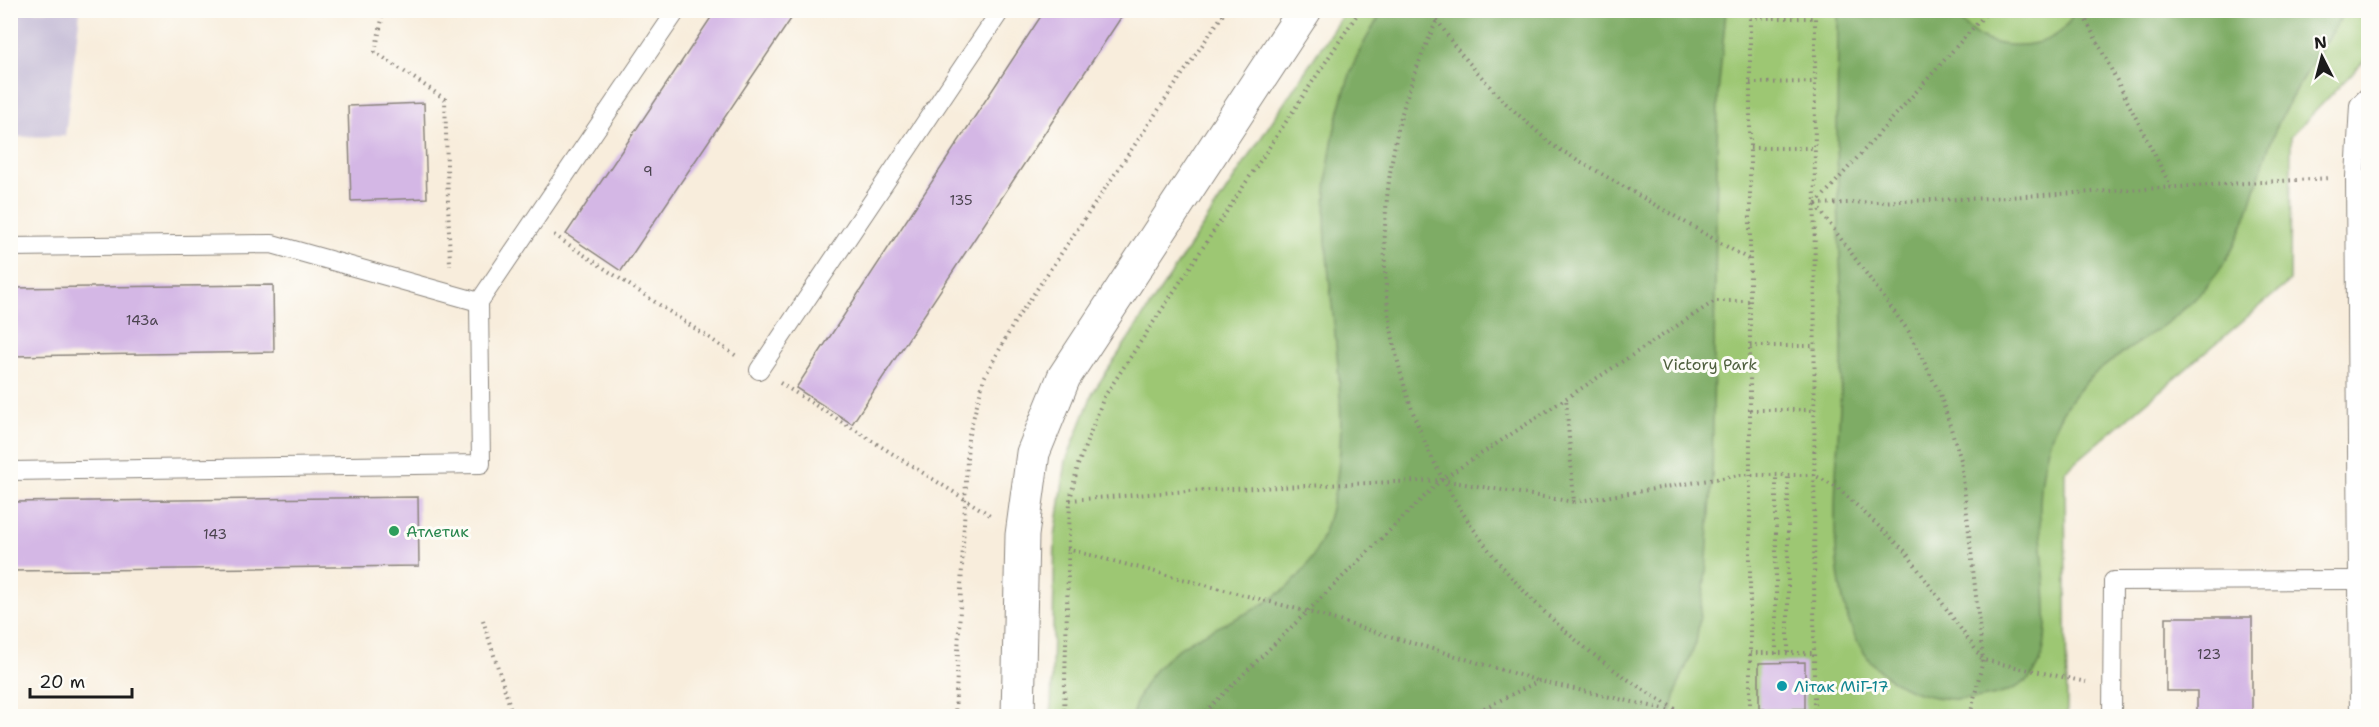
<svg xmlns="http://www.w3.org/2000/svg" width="2379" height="727" viewBox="0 0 2379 727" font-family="'Shantell Sans',sans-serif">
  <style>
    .industrial { fill: #c8bfd8 }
    .green { fill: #9dc773; stroke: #5c7248; stroke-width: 1.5 }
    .forest { fill: #7eac65; stroke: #4d6440; stroke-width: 1.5 }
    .building { fill: #d4b7e5 }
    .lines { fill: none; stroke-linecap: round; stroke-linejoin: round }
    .service-casing { stroke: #8a847c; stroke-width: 20 }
    .minor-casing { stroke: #8a847c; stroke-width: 35 }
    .path { stroke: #8a847c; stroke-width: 4; stroke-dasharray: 1.5 4.5; stroke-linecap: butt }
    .service { stroke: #fff; stroke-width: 18 }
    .minor { stroke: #fff; stroke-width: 33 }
    .leisure-dot { fill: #2e9e5b; stroke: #fdfcf7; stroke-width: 2 }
    .culture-dot { fill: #0f9aa8; stroke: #fdfcf7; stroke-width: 2 }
    .labels { text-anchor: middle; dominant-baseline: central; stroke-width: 6; stroke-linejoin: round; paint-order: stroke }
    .number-label { font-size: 14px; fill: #4a434e }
    .park-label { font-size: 16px; fill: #50603f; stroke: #fdfcf7 }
    .leisure-label { font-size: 16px; fill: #27864d; stroke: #fdfcf7; text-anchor: start }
    .culture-label { font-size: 16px; fill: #0d838f; stroke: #fdfcf7; text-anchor: start }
  </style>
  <rect width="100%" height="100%" fill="#fdfcf7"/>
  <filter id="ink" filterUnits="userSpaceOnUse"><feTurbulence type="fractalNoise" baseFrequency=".0167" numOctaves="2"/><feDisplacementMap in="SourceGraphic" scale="12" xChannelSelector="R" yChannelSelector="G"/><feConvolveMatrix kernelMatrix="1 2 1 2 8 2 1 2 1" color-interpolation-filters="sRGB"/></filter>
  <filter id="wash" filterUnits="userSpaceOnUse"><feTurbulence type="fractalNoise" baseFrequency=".008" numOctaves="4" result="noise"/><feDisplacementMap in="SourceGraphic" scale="24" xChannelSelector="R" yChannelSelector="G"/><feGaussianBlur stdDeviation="1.35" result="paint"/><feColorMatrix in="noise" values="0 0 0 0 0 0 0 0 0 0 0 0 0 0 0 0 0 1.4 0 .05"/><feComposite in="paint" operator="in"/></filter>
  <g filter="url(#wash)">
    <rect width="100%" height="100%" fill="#f8eddc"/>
    <polygon class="industrial" points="10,11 80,11 65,136 11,137"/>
    <polygon class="green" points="1345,11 2368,11 2368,57 2291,136 2290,281 2065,471 2067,716 1051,716 1055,537 1066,461 1093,392"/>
    <g class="forest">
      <path d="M 1383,10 L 1726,11 L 1718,94 L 1712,481 L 1706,573 L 1696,643 L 1678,686 L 1670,716 L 1132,716 C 1154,631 1237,632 1290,585 C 1306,570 1317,552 1324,532 C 1357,438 1332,336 1326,240 C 1322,182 1333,120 1353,66 C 1360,47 1373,28 1383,10 Z"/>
      <path d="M 1838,11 L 1952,11 C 1961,21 1971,33 1984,39 C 2012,52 2066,46 2073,11 L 2345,11 C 2324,48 2297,82 2279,122 C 2257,168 2252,221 2223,265 C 2207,289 2185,310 2161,327 C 2120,357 2078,375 2056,425 C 2046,449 2041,478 2040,504 C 2038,545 2058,640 2035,672 C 2019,694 1979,701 1953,699 C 1908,697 1871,675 1853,632 C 1822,559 1840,444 1842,366 C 1843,307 1839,248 1838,189 C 1836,129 1838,70 1838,11 Z"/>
    </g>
    <g id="blocks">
      <g class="building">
        <polygon points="716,10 797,10 621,271 566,234"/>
        <polygon points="1045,10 1126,10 852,424 796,388"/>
        <rect x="10" y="29" width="6" height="64"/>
        <polygon points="424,103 427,198 351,201 348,106"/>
        <polygon points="273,285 274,352 10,356 10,288"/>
        <polygon points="418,497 419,566 10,571 10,502"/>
        <polygon points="2166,617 2252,617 2252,716 2197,716 2197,691 2166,691"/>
        <polygon points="1805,662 1805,709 1759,709 1759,663"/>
      </g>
    </g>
  </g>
  <g filter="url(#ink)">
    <use href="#blocks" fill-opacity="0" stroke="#8a847c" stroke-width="1.5"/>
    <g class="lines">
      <g class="service-casing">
        <g id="service">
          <polyline points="10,247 272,244 479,302"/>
          <polyline points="759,370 1001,10"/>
          <polyline points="10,471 481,464 479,302 677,10"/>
          <polyline points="2112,716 2113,581 2359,580"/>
          <polyline points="2359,716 2355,177 2359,105 2368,96"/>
        </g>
      </g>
      <g class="minor-casing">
        <polyline id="minor" points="1018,716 1022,535 1033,453 1064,377 1305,10"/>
      </g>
      <g class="path">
        <polyline points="384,10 375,52 445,99 450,266"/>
        <path d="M 1437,10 L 1437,20 C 1419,60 1403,100 1395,144 C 1346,391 1474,600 1688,716"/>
        <polyline points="2081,10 2171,187"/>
        <polyline points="1750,18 1815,18"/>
        <polyline points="1437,19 1447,10"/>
        <polyline points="1437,20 1456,48 1501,99 1552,145 1750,260"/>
        <polyline points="1750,83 1815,82"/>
        <polyline points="1750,148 1815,148"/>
        <polyline points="1816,204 1991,198 2330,178"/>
        <polyline points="1816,204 1989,10"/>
        <polyline points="1816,205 1909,332 1940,394 1961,460 1983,660 1970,716"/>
        <polyline points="554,235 738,357"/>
        <polyline points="1750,346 1815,346"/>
        <polyline points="780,383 990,515"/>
        <polyline points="1750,410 1815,410"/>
        <polyline points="1070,500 1188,491 1441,480 1574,502 1566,398"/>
        <polyline points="1574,502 1740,475 1814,475 1837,487 1905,551 1983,660 2086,682"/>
        <polyline points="1067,549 1309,612 1539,681"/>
        <polyline points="483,620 513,716"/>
        <polyline points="1750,653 1814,653"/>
        <polyline points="1788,653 1788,475"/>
        <polyline points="1776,654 1776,475"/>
        <polyline points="955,716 968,438 984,378 1014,323 1226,10"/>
        <polyline points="1064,716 1070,500 1078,465 1104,397 1360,10"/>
        <polyline points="1201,716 1441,480 1715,301 1750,301"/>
        <polyline points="1468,716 1539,681 1677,712"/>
        <polyline points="1750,716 1750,10"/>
        <polyline points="1814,716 1815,10"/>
      </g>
      <use href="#service" class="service"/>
      <use href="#minor" class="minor"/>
    </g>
  </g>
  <circle class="leisure-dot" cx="394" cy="531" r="6"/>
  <circle class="culture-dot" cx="1782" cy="686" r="6"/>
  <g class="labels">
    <g class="number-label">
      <text x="648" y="171">9</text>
      <text x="961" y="200">135</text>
      <text x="142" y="320">143а</text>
      <text x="215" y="534">143</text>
      <text x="2209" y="654">123</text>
    </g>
    <g class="park-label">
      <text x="1710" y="364">Victory Park</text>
    </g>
    <g class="leisure-label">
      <text x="406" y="531">Атлетик</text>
    </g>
    <g class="culture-label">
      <text x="1794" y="686">Літак МіГ-17</text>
    </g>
  </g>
  <rect width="2379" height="727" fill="none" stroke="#fdfcf7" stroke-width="36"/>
  <g transform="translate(2322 57) rotate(354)" stroke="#fdfcf7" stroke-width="4.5" paint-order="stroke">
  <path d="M0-4.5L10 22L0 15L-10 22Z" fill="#1c1c1c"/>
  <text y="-9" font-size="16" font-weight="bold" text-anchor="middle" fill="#1c1c1c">N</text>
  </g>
  <path d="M30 688v9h102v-9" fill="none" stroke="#1c1c1c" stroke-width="3"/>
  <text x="39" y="688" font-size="18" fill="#1c1c1c" stroke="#fdfcf7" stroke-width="4.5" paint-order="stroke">20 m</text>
</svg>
